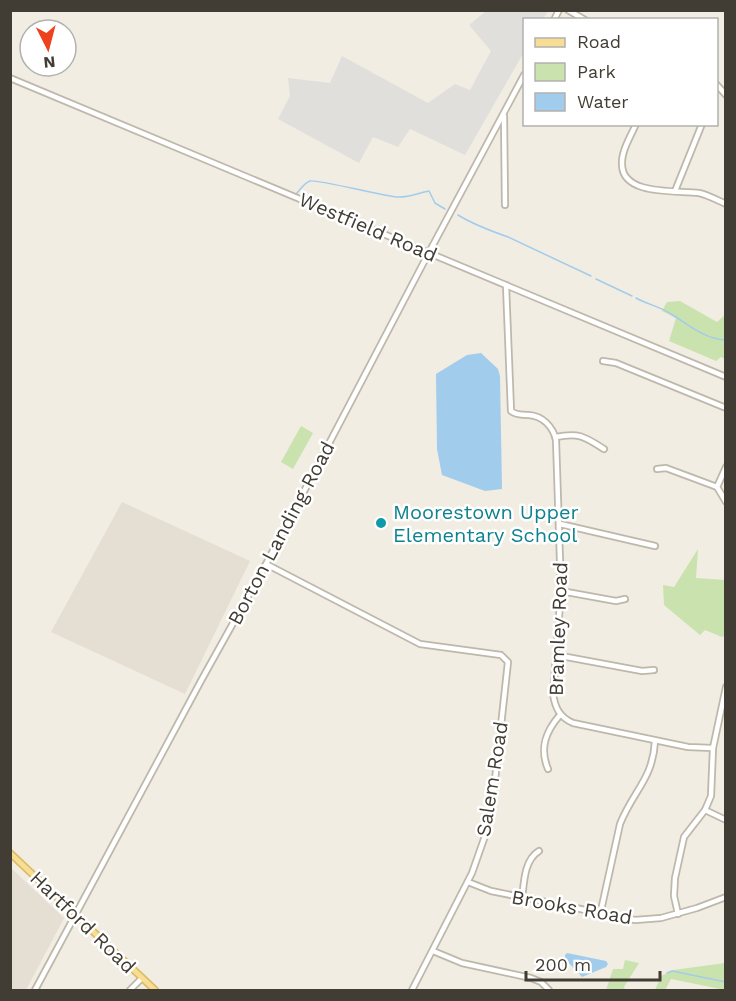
<svg xmlns="http://www.w3.org/2000/svg" width="736" height="1001" viewBox="0 0 736 1001" font-family="'Work Sans',sans-serif">
  <style>
    .residential { fill: #e4dfd2 }
    .green { fill: #cae3ae }
    .parking { fill: #e1dfdc }
    .water { fill: #a2cceb }
    .lines { fill: none; stroke-linecap: round; stroke-linejoin: round }
    .stream { stroke: #a2cceb; stroke-width: 1.5 }
    .minor-casing { stroke: #beb8aa; stroke-width: 8 }
    .major-casing { stroke: #dcbb66; stroke-width: 8 }
    .minor { stroke: #fff; stroke-width: 4.5 }
    .major { stroke: #f8de95; stroke-width: 5 }
    .culture-dot { fill: #0f9aa8; stroke: #fff; stroke-width: 2 }
    .labels { text-anchor: middle; dominant-baseline: central; stroke-width: 5; stroke-linejoin: round; paint-order: stroke }
    .street-label { font-size: 20px; fill: #423d34; stroke: #fff }
    .culture-label { font-size: 20px; fill: #0d838f; stroke: #fff; text-anchor: start }
  </style>
  <rect width="100%" height="100%" fill="#f1ede3"/>
  <g class="residential">
    <polygon points="122,502 250,561 185,694 51,632"/>
    <polygon points="10,867 64,918 26,990 11,990"/>
  </g>
  <g class="green">
    <polygon points="680,301 717,322 725,315 725,359 721,357 716,361 669,341 676,318 662,311 667,302"/>
    <polygon points="301,426 313,433 293,469 281,462"/>
    <polygon points="698,549 696,578 725,580 725,635 722,637 705,630 700,635 664,605 663,585 674,587"/>
    <polygon points="625,960 639,963 624,987 625,990 606,990 613,969 623,969"/>
    <polygon points="725,963 725,990 671,979 665,990 655,990 661,976 673,970"/>
  </g>
  <polygon class="parking" points="486,11 548,11 543,19 524,20 524,52 465,155 410,129 398,147 373,137 359,163 278,119 290,96 288,78 330,83 342,56 428,103 455,84 470,90 491,51 469,25"/>
  <g class="water">
    <polygon points="481,353 498,369 500,376 502,489 485,491 442,475 437,449 436,374 467,355"/>
    <polygon points="567,953 606,961 608,964 606,967 582,977 565,959 565,955"/>
  </g>
  <g class="lines">
    <g class="stream">
      <path d="M 296,194 C 300,190 304,183 310,181 C 318,179 381,196 397,197 C 408,198 418,193 429,191 L 435,203 L 445,209"/>
      <path d="M 458,215 C 474,225 491,231 508,237 L 591,276"/>
      <polyline points="596,279 632,296"/>
      <path d="M 636,298 C 647,304 661,307 671,314 C 688,324 704,339 726,340"/>
      <polyline points="667,973 672,971 726,982"/>
    </g>
    <g class="minor-casing">
      <g id="minor">
        <polyline points="568,10 585,20"/>
        <polyline points="554,20 559,10"/>
        <polyline points="10,78 726,377"/>
        <polyline points="716,84 726,95"/>
        <polyline points="504,116 505,205"/>
        <path d="M 636,124 C 631,136 621,151 622,165 C 623,196 677,190 699,193 C 708,195 717,200 726,204"/>
        <polyline points="675,191 702,124"/>
        <path d="M 506,285 L 511,411 C 517,416 522,414 529,415 C 543,416 553,427 556,440 L 561,591 L 553,694 C 555,707 559,717 573,723 L 688,747 L 713,748"/>
        <polyline points="603,361 616,363 726,408"/>
        <path d="M 556,437 C 579,432 585,437 604,449"/>
        <polyline points="726,467 717,487 726,502"/>
        <polyline points="657,469 666,468 717,487"/>
        <polyline points="560,524 655,546"/>
        <polyline points="266,564 420,644 501,655 508,662 493,798 485,836 472,873 412,990"/>
        <polyline points="561,591 616,601 625,599"/>
        <polyline points="556,655 642,671 654,670"/>
        <path d="M 548,769 C 539,748 546,731 560,715"/>
        <polyline points="705,810 726,820"/>
        <polyline points="468,882 491,891 635,920 661,918 697,908 726,897"/>
        <path d="M 522,899 C 524,883 524,860 539,851"/>
        <polyline points="678,914 674,896 675,878 684,837 705,810 711,796 713,748 726,687"/>
        <path d="M 600,915 L 620,824 C 633,791 653,779 655,741"/>
        <polyline points="433,951 462,963 531,978 541,982 549,990"/>
        <polyline points="35,990 202,679 266,564 426,258 524,75"/>
        <polyline points="130,990 142,978"/>
      </g>
    </g>
    <g class="major-casing">
      <polyline id="major" points="10,853 155,990"/>
    </g>
    <use href="#minor" class="minor"/>
    <use href="#major" class="major"/>
  </g>
  <circle class="culture-dot" cx="381" cy="523" r="6"/>
  <g class="labels">
    <g class="street-label">
      <text transform="translate(368 227) rotate(23)">Westfield Road</text>
      <text transform="translate(281 533) rotate(-62)">Borton Landing Road</text>
      <text transform="translate(558 629) rotate(-88)">Bramley Road</text>
      <text transform="translate(492 779) rotate(-81)">Salem Road</text>
      <text transform="translate(572 907) rotate(10)">Brooks Road</text>
      <text transform="translate(83 922) rotate(44)">Hartford Road</text>
    </g>
    <g class="culture-label">
      <text x="393" y="512">Moorestown Upper<tspan x="393" dy="23">Elementary School</tspan></text>
    </g>
  </g>
  <rect width="736" height="1001" fill="none" stroke="#423d34" stroke-width="24"/>
  <rect x="523" y="18" width="195" height="108" fill="#ffffff" stroke="#b3b1ae" stroke-width="1.5"/>
  <rect x="535" y="38" width="30" height="9" fill="#f8de95" stroke="#b3b1ae" stroke-width="1.5"/>
  <text x="577" y="48" font-size="18" fill="#423d34">Road</text>
  <rect x="535" y="63" width="30" height="18" fill="#cae3ae" stroke="#b3b1ae" stroke-width="1.5"/>
  <text x="577" y="78" font-size="18" fill="#423d34">Park</text>
  <rect x="535" y="93" width="30" height="18" fill="#a2cceb" stroke="#b3b1ae" stroke-width="1.5"/>
  <text x="577" y="108" font-size="18" fill="#423d34">Water</text>
  <g transform="translate(48 48) rotate(174)"><circle r="28" fill="#ffffff" stroke="#b3b1ae" stroke-width="1.5"/>
  <path d="M0-4.5L10 22L0 15L-10 22Z" fill="#ee411d"/>
  <text y="-9" font-size="16" font-weight="bold" text-anchor="middle" fill="#423d34">N</text>
  </g>
  <path d="M526 971v9h134v-9" fill="none" stroke="#423d34" stroke-width="3"/>
  <text x="535" y="971" font-size="18" fill="#423d34" stroke="#ffffff" stroke-width="4.5" paint-order="stroke">200 m</text>
</svg>
